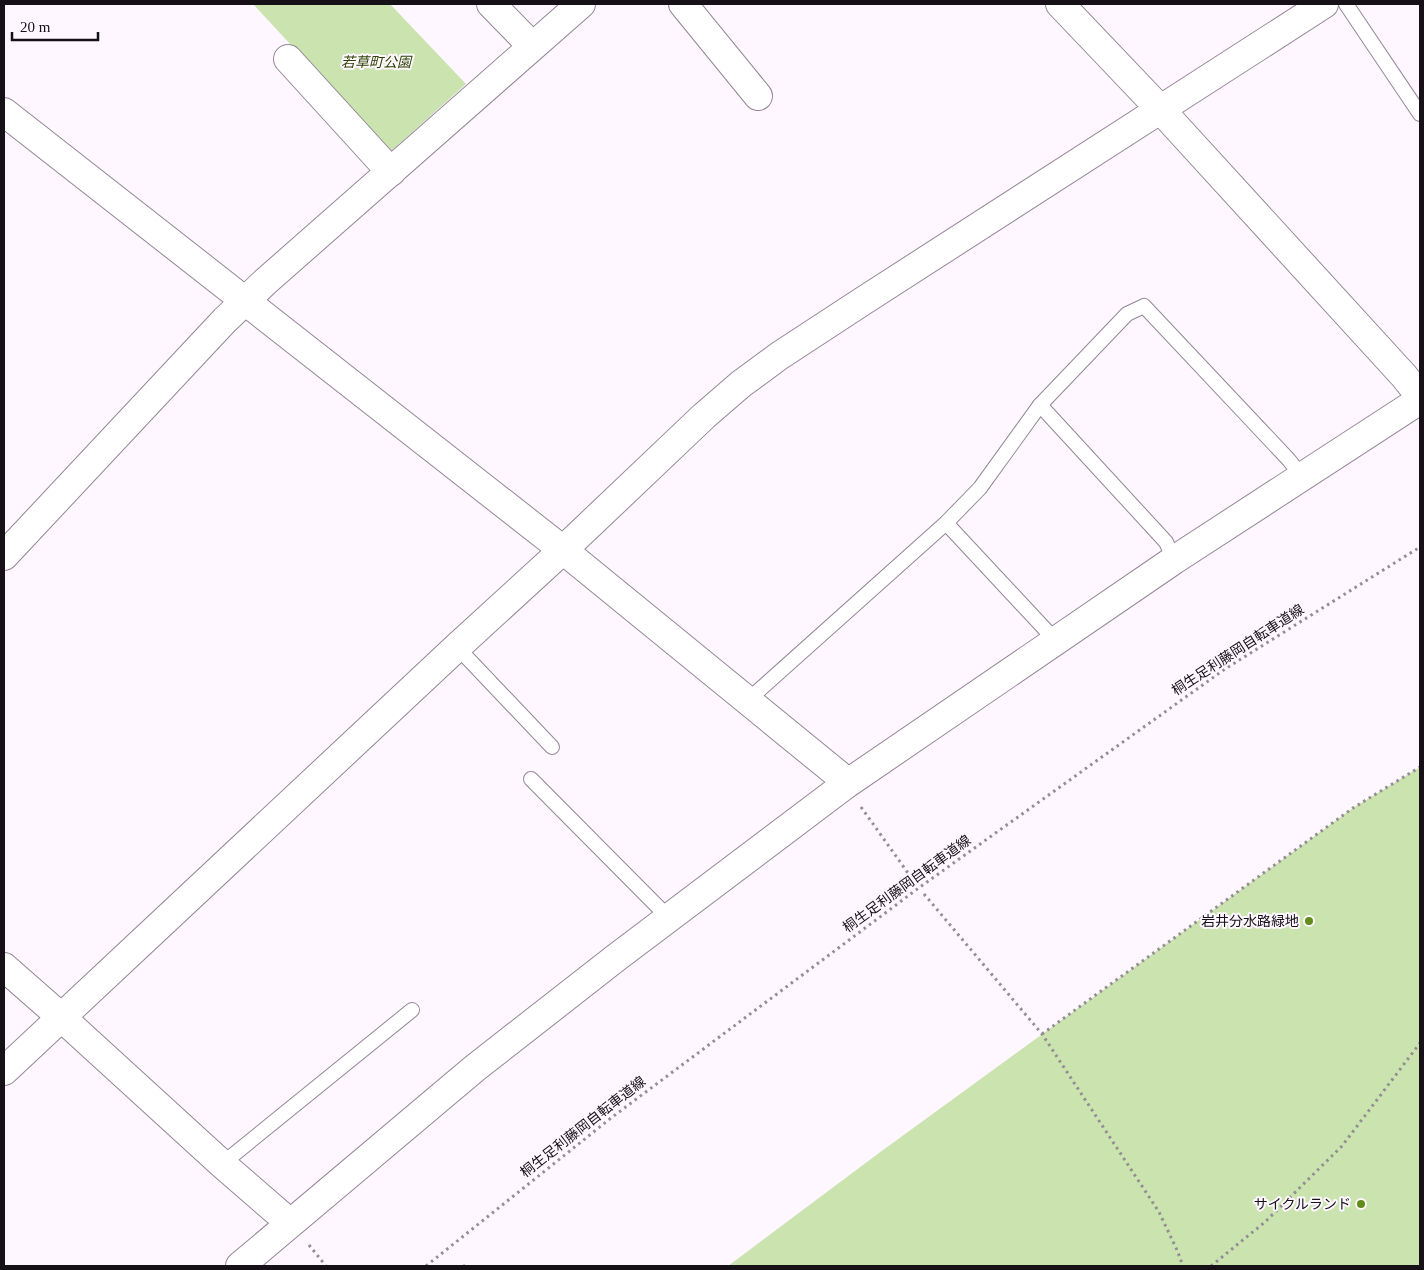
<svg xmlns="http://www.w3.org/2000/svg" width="1424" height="1270" viewBox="0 0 1424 1270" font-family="'Times New Roman','Noto Sans JP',serif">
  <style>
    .green { fill: #cbe3af }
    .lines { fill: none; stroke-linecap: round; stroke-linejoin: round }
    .lane-casing { stroke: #958598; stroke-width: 16 }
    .street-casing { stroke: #958598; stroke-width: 30 }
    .secondary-casing { stroke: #958598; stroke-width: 30 }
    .path { stroke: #938d94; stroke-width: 3; stroke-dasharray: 2.5 4; stroke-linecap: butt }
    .lane { stroke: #fff; stroke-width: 14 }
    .street { stroke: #fff; stroke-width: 28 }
    .secondary { stroke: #fff; stroke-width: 28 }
    .poi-dot { fill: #638b19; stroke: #fef7ff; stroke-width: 2 }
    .labels { text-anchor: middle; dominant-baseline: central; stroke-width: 4; stroke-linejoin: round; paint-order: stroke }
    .park-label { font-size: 14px; font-style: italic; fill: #2c4300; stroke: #fef7ff }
    .street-label { font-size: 14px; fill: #161017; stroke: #fef7ff }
    .poi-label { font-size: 14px; fill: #161017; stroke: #fef7ff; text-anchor: end }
  </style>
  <rect width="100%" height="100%" fill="#fef7ff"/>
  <g class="green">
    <polygon points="253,4 390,4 466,84 390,152"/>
    <polygon points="1420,767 1420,1266 728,1266 879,1153 1353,808"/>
  </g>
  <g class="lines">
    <g class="lane-casing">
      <g id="lane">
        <polyline points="1346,4 1420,114"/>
        <polyline points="1040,405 1166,542 1174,560"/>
        <polyline points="946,523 1056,641"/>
        <polyline points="457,647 552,747"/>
        <polyline points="747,701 946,523 980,488 1040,405 1127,314 1144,306 1289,460 1302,477"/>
        <polyline points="531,779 669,918"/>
        <polyline points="222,1164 412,1010"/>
      </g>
    </g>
    <g class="street-casing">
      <g id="street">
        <polyline points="491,4 532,46"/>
        <polyline points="683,4 758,96"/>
        <polyline points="1060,4 1160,109 1404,376 1420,396"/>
        <polyline points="288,59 391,172"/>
        <polyline points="4,112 563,550 840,776 845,785"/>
        <polyline points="4,556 225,320 265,282 581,4"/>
        <polyline points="61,1017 222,1164 290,1223"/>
        <polyline points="240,1266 475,1068 617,957 845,785 1174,560 1420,400"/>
      </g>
    </g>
    <g class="secondary-casing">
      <g id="secondary">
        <polyline points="4,967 61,1017"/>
        <polyline points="4,1071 457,647 563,550 704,416 741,384 779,356 863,301 1324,4"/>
      </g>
    </g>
    <g class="path">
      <polyline points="861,807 913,880"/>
      <polyline points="924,894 1042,1034 1159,1212 1177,1250 1183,1266"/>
      <polyline points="1042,1034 1353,808 1420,767"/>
      <polyline points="309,1245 326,1266"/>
      <polyline points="463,1265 464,1266"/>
      <polyline points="426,1266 611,1118 920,887 1225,669 1420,547"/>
      <polyline points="1211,1266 1265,1222 1342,1146 1420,1043"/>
    </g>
    <use href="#lane" class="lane"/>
    <use href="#street" class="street"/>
    <use href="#secondary" class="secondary"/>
  </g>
  <g class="poi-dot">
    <circle cx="1309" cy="921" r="5"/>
    <circle cx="1361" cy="1204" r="5"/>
  </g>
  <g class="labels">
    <g class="park-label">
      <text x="376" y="62">若草町公園</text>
    </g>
    <g class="street-label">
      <text transform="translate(1238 650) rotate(-33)">桐生足利藤岡自転車道線</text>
      <text transform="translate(907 884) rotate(-36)">桐生足利藤岡自転車道線</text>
      <text transform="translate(583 1127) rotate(-38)">桐生足利藤岡自転車道線</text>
    </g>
    <g class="poi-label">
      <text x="1299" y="921">岩井分水路緑地</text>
      <text x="1351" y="1204">サイクルランド</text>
    </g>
  </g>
  <rect width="1424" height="1270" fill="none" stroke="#161017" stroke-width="10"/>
  <path d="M12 32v8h86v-8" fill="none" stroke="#161017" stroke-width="2.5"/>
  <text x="20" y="32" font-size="15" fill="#161017" stroke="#fef7ff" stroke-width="4" paint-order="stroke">20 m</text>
</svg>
